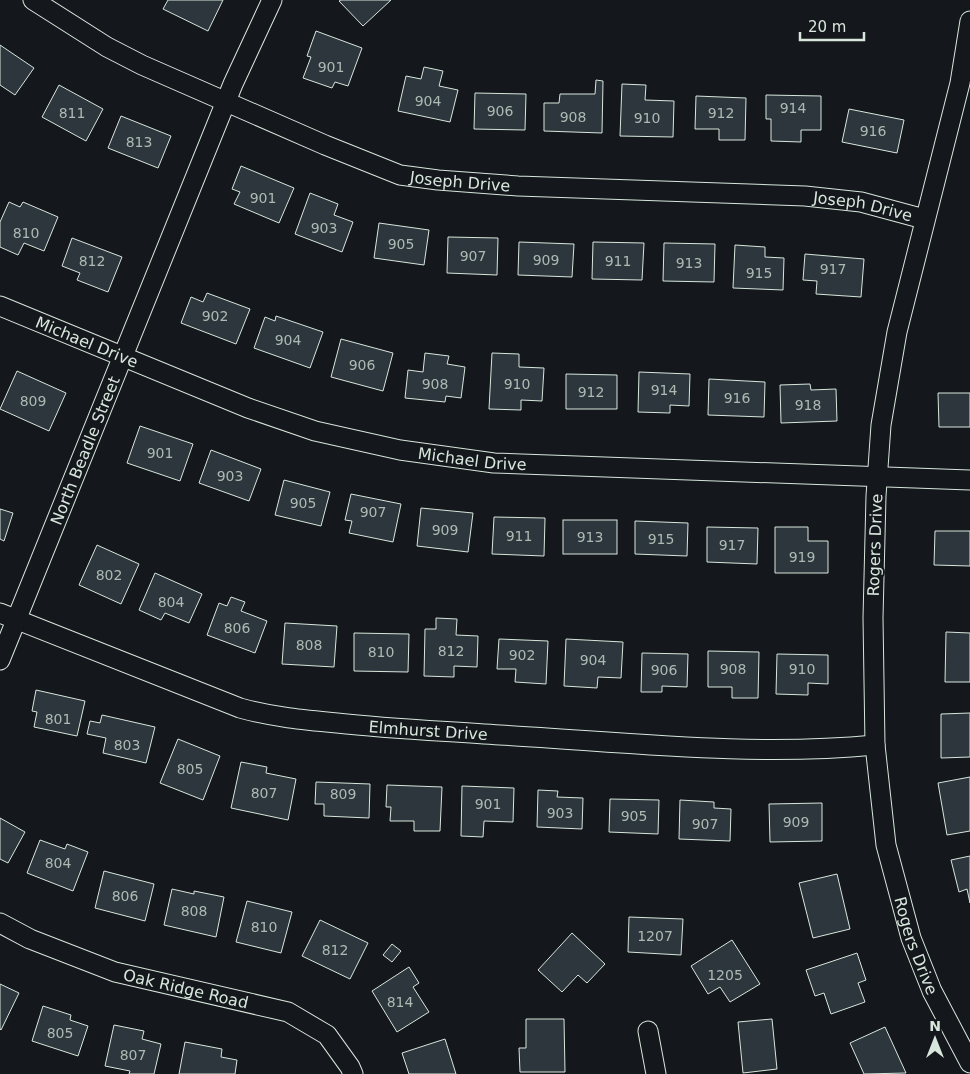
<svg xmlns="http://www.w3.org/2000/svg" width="970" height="1074" viewBox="0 0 970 1074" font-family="'DejaVu Sans',sans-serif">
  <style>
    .building { fill: #2c363c; stroke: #d8e6dc }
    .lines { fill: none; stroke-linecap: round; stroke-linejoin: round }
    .street-casing { stroke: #d8e6dc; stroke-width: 21 }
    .street { stroke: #14181c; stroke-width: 19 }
    .labels { text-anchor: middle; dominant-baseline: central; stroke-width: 4; stroke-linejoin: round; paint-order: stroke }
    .number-label { font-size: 14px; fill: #adbab4 }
    .street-label { font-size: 16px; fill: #d8e6dc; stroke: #14181c }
  </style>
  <rect width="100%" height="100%" fill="#14181c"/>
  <g class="building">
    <polygon points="168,0 223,0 208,31 163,9"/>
    <polygon points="341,0 391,0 363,26 339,1"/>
    <polygon points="316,31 362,48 348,86 335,82 332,88 303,78 311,57 307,56"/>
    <polygon points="0,45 34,68 15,95 0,85"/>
    <polygon points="424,67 443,71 439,86 458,90 450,122 398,111 406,76 421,79"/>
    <polygon points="596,80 603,81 602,133 544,131 544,103 559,103 560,94 595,94"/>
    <polygon points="622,84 646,85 645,100 674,101 673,137 620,136"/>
    <polygon points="59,85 103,109 86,141 42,117"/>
    <polygon points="475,93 526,94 525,130 474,129"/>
    <polygon points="766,95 821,96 821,130 801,130 801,142 771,141 771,119 766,119"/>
    <polygon points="696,96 746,98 745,140 719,140 719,129 695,129"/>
    <polygon points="849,109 904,120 897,153 842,142"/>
    <polygon points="121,116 171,136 158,168 108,148"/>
    <polygon points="241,166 294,188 279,223 234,204 240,192 232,189"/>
    <polygon points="310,193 338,204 334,215 353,222 342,252 295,234"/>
    <polygon points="9,202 20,207 23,202 58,217 44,251 24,243 18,255 0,247 0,222"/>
    <polygon points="379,223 429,230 424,265 374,258"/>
    <polygon points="448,237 498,238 497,275 447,273"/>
    <polygon points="72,238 122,257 108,292 77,280 80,273 62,266"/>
    <polygon points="519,242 574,244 572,277 518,275"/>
    <polygon points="593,242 644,243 642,280 592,279"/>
    <polygon points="664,243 715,244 714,282 663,281"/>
    <polygon points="735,245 765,247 765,257 784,258 783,290 733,288"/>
    <polygon points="805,254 864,259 861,297 816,294 817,281 803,280"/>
    <polygon points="207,293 250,309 236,344 181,323 191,297 203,302"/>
    <polygon points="276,316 323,332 310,368 254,348 265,317 275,321"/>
    <polygon points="341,339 393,353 383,391 331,377"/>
    <polygon points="425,353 449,356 447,364 465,367 461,398 446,396 445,402 405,398 408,370 423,372"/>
    <polygon points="492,353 519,354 519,367 544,368 542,401 521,400 521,410 489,409"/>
    <polygon points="17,371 66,393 49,431 0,409"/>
    <polygon points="639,372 690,374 689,406 670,405 670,413 638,412"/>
    <polygon points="566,374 617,375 617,409 566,409"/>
    <polygon points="709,379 765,382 764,417 708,415"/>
    <polygon points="810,384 811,390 836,389 837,421 781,423 780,385"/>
    <polygon points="938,393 970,393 970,427 939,427"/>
    <polygon points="140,426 193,444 180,481 127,463"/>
    <polygon points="211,450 261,469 249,501 199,483"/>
    <polygon points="284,480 330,492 321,526 275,515"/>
    <polygon points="351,494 401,504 393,542 349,533 352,521 345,520"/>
    <polygon points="421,508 473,513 468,552 417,546"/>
    <polygon points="0,509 13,513 4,541 0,539"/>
    <polygon points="494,517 545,518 544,556 492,554"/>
    <rect x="563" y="520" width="54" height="34"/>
    <polygon points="635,521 688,523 687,556 635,554"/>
    <polygon points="707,527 758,528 757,564 707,562"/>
    <polygon points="775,527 808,527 808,541 828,541 828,573 775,573"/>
    <polygon points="935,531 970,531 970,566 934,565"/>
    <polygon points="97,545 139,564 121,604 79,585"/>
    <polygon points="155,573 202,594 189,623 165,613 161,620 139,610"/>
    <polygon points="231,597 245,602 241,611 267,621 255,653 207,635 219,603 227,606"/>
    <polygon points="436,618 457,619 456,635 478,636 477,667 454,666 454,677 424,676 425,629 436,629"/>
    <polygon points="285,623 337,626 334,667 282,664"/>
    <polygon points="946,632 970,633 970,682 945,682"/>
    <polygon points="354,633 409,634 408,672 354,671"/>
    <polygon points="499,639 548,641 546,684 515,682 516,669 497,669"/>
    <polygon points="566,639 623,642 621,678 598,677 597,688 564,686"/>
    <polygon points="708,651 759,652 758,698 732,698 732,687 708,687"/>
    <polygon points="642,653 688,654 687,687 662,686 662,692 641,692"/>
    <polygon points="777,654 828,655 828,684 808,683 808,695 776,694"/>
    <polygon points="36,690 85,701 77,736 34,727 37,712 32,711"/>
    <polygon points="970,713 970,757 941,758 941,714"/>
    <polygon points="102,715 155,727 146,763 103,753 106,738 87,734 90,721 100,723"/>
    <polygon points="178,739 220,756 203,800 160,783"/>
    <polygon points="241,762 267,767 266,773 296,779 288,820 231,808"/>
    <polygon points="970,777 970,831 947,835 938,783"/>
    <polygon points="316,782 370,784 369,818 324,816 324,804 315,804"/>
    <polygon points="387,785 442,787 440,831 414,831 414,821 390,821 391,807 386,807"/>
    <polygon points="462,786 514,788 513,822 484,821 483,837 461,836"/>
    <polygon points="538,790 558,791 557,797 583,798 582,829 537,827"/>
    <polygon points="610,799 659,800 658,834 609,832"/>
    <polygon points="680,800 714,802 714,808 731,809 730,841 679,839"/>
    <polygon points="822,803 822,841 770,842 769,804"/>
    <polygon points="0,818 25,832 8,863 0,859"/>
    <polygon points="40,840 65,849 67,844 88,852 73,891 27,873"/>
    <polygon points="970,856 970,903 967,889 959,892 951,860"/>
    <polygon points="104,871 154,884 145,921 95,908"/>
    <polygon points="837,874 850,929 813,938 799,883"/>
    <polygon points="172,889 194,894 194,891 224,897 216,937 164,925"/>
    <polygon points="247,901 292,912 281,953 236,942"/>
    <polygon points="629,917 683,919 681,955 628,952"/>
    <polygon points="320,920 368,943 350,979 302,956"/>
    <polygon points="572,933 605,964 587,983 578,975 562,992 538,970"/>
    <polygon points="732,940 760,984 730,1002 720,987 708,994 691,966"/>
    <polygon points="392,944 401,951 392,962 383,955"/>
    <polygon points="857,953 866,980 858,983 865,1002 831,1014 824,993 815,996 806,970"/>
    <polygon points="409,967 419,983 413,987 429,1012 397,1032 372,991"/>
    <polygon points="0,984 19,993 1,1030 0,1029"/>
    <polygon points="43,1006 71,1015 70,1020 88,1026 78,1056 32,1041"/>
    <polygon points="526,1019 564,1019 565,1072 520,1072 519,1048 526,1048"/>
    <polygon points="772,1019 777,1069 743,1073 738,1022"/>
    <polygon points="114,1025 144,1031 142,1039 161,1044 154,1074 129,1074 130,1071 105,1066"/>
    <polygon points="885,1027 906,1073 864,1074 850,1043"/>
    <polygon points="445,1039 456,1074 409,1074 402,1053"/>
    <polygon points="185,1042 222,1049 221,1057 237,1060 235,1074 179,1074"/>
  </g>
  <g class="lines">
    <g class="street-casing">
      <g id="street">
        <path id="s1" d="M 33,0 L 107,47 L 142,65 L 325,145 L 400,175 L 438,180 L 518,186 L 805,196 L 861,202 L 924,219"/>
        <path id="s2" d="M 970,21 L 960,83 L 897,332 L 881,425 L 876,496 L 873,618 L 875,745 L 886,845 L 911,938 L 932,991 L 970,1063"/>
        <path id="s3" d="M 0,306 L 248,408 L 315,431 L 400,450 L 494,463 L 970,480"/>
        <path id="s4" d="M 0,613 L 240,708 C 272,717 304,720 337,723 C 391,729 445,731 500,735 C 624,742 750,757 875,745"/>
        <path id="s5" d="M 0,660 L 233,84 L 272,0"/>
        <path id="s6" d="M 0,923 L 30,939 L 115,972 L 288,1012 L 327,1035 L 350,1067 L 353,1074"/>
        <polyline points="648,1031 656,1074"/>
      </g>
    </g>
    <use href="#street" class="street"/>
  </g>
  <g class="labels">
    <g class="number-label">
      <text x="331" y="67">901</text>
      <text x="428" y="101">904</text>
      <text x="793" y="108">914</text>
      <text x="500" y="111">906</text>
      <text x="72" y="113">811</text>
      <text x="721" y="113">912</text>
      <text x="573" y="117">908</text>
      <text x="647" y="118">910</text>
      <text x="873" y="131">916</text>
      <text x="139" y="142">813</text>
      <text x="263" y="198">901</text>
      <text x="324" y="228">903</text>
      <text x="26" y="233">810</text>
      <text x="401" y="244">905</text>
      <text x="473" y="256">907</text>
      <text x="546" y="260">909</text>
      <text x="92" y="261">812</text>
      <text x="618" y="261">911</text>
      <text x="689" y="263">913</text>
      <text x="833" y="269">917</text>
      <text x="759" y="273">915</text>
      <text x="215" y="316">902</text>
      <text x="288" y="340">904</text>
      <text x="362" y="365">906</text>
      <text x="435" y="384">908</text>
      <text x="517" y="384">910</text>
      <text x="664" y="390">914</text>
      <text x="591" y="392">912</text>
      <text x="737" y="398">916</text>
      <text x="33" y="401">809</text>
      <text x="808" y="405">918</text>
      <text x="160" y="453">901</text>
      <text x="230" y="476">903</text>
      <text x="303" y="503">905</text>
      <text x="373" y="512">907</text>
      <text x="445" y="530">909</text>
      <text x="519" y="536">911</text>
      <text x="590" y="537">913</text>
      <text x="661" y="539">915</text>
      <text x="732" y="545">917</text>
      <text x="802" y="557">919</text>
      <text x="109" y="575">802</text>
      <text x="171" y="602">804</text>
      <text x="237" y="628">806</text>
      <text x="309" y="645">808</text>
      <text x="451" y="651">812</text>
      <text x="381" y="652">810</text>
      <text x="522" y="655">902</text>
      <text x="593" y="660">904</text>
      <text x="733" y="669">908</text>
      <text x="802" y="669">910</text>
      <text x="664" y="670">906</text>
      <text x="58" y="719">801</text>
      <text x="127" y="745">803</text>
      <text x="190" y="769">805</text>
      <text x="264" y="793">807</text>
      <text x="343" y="794">809</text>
      <text x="488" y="804">901</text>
      <text x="560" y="813">903</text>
      <text x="634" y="816">905</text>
      <text x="796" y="822">909</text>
      <text x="705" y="824">907</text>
      <text x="58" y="863">804</text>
      <text x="125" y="896">806</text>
      <text x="194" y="911">808</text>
      <text x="264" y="927">810</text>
      <text x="655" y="936">1207</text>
      <text x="335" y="950">812</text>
      <text x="725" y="975">1205</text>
      <text x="400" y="1002">814</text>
      <text x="60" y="1033">805</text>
      <text x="133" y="1055">807</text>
    </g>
    <g class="street-label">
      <text stroke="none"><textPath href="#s1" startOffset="468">Joseph Drive</textPath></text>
      <text stroke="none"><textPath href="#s1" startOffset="872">Joseph Drive</textPath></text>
      <text stroke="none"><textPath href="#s3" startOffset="94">Michael Drive</textPath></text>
      <text stroke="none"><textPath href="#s5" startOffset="226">North Beadle Street</textPath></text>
      <text stroke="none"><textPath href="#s3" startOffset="499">Michael Drive</textPath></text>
      <text transform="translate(875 545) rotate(-88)">Rogers Drive</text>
      <text stroke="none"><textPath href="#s4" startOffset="448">Elmhurst Drive</textPath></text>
      <text stroke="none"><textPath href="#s2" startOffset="940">Rogers Drive</textPath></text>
      <text stroke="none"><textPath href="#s6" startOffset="198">Oak Ridge Road</textPath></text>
    </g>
  </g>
  <g transform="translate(935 1039)" stroke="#14181c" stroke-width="4" paint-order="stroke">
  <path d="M0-4L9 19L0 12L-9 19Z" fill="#d8e6dc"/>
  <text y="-8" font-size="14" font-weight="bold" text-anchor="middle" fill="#d8e6dc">N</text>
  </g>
  <path d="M800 32v8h64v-8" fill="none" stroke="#d8e6dc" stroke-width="2.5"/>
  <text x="808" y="32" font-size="15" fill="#d8e6dc" stroke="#14181c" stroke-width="4" paint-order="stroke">20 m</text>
</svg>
